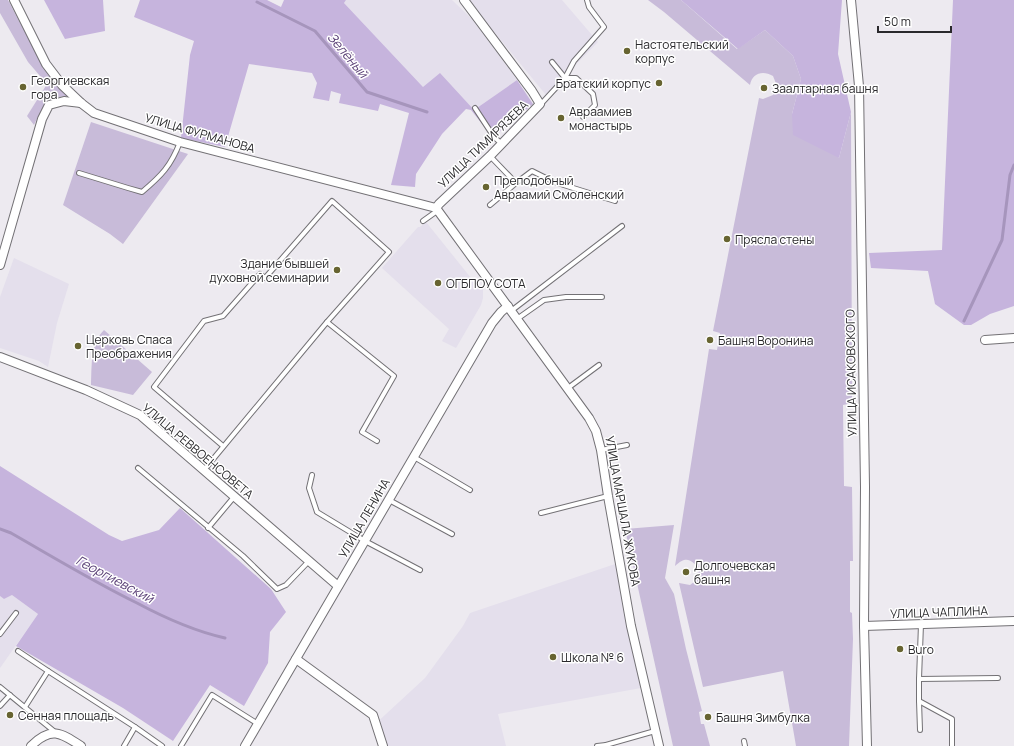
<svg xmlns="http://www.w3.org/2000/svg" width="1014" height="746" viewBox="0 0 1014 746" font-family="Manrope,sans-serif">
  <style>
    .built { fill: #e4dfec }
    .green { fill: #c8bbd9 }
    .forest { fill: #c6b4dd }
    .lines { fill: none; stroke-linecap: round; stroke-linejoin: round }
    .stream { stroke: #a695bc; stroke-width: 3 }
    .lane-casing { stroke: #737175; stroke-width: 6 }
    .street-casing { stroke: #737175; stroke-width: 10 }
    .lane { stroke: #fff; stroke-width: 4 }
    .street { stroke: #fff; stroke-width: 8 }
    .poi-dot { fill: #676431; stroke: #fff; stroke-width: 1.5 }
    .labels { text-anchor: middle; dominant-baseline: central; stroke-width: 3; stroke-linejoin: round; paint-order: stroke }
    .poi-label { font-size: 12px; fill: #2a292c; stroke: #fff; text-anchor: start }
    .street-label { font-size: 12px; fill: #2a292c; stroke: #fff }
    .water-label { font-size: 13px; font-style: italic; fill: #5b4177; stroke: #fff }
  </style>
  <rect width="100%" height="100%" fill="#edeaf0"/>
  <g class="built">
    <polygon points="346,0 452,0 472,19 517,80 474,110 423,87 344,3"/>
    <polygon points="468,0 562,0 598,42 546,95"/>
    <polygon points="426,222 471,278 483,287 483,298 481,305 456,348 442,341 449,329 382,268 418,227 420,227"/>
    <polygon points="14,258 69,284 57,323 48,367 39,361 0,348 0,297"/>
    <polygon points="615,564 641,688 498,714 506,746 381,746 373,726 425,678 463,626 470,613"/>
    <polygon points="12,595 38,614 0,668 0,596 4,599"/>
  </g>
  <g class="green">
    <path d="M 0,0 L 8,0 L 42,65 L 70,96 C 46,96 43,107 34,125 L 27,116 L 47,84 L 28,62 L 0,13 Z"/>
    <path d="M 648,0 L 681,0 L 737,49 L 765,30 L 793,56 L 801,79 L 792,114 L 839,158 L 851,112 L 852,403 L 843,405 L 844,486 L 852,487 L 853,561 L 850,561 L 850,612 L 852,613 L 853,639 L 849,746 L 796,746 L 783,671 L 703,687 L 679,583 L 690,585 L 698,579 L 699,569 C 691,559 686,556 675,566 L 709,349 L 717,350 L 720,333 L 713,331 L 759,98 L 763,99 L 773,95 L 777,86 L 773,76 C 763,70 752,73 750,85 L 664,12 Z"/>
    <polygon points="91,122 188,154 123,244 110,234 63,205"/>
    <path d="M 104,330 L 152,372 L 133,395 L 91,385 C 92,366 90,344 104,330 Z"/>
    <polygon points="674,525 665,578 674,594 686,649 702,711 699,712 701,724 704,724 710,746 673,746 625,529"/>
  </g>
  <g class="forest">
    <polygon points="44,0 103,0 105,31 65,39"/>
    <polygon points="140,0 267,0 281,7 284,0 346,0 344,3 423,87 440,73 474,110 517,80 533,104 491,139 487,130 471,110 466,109 442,134 416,174 415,187 391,185 409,113 380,104 378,111 339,103 341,94 331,91 329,101 313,98 317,83 312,73 249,64 225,147 181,138 190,55 194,41 134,17"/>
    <polygon points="681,0 842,0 838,54 851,112 839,158 793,135 792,114 801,79 793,56 765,30 738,49"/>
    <polygon points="953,0 1014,0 1014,306 990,314 971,325 964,325 935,304 928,271 871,268 869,253 942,250"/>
    <polygon points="0,466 109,535 122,541 159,530 180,508 271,589 286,612 270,632 268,663 244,706 210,685 173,741 123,708 16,646 38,614 12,595 4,599 0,596"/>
  </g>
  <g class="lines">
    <g class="stream">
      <polyline points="257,2 315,31 367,92 427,112"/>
      <polyline points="964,321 1002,240 1010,175 1014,165"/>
      <path d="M 0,529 L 11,533 C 53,557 94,582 137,603 C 165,618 194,631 225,638"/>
    </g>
    <g class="lane-casing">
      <g id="lane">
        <polyline points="552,62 565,78 576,78 593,94 595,105 583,117"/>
        <polyline points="541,104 565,78 574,61 604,27 589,7 587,0"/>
        <polyline points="475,108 494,137 502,144"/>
        <polyline points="490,156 516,183 532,171 554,182 615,201"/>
        <path d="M 79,173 L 128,188 L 142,192 C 161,176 171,166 180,142"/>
        <polyline points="490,205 516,183"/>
        <polyline points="423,221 437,211"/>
        <polyline points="511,311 622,226"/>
        <polyline points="517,319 544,300 566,297 602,297"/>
        <polyline points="568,388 599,365"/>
        <polyline points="223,446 154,387 204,321 223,316 260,274 265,278 332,201 389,252 327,322"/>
        <polyline points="601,450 627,445"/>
        <polyline points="414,457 470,490"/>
        <polyline points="138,468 243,556 277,589 286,585 309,561"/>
        <polyline points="204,470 327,322 394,376 362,432 377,441"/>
        <polyline points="312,475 309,488 317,512 365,541 420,570"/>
        <polyline points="389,500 452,534"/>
        <polyline points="541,513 608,496"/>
        <polyline points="208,528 234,497"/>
        <polyline points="921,624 919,679 919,701 952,719 952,746"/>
        <polyline points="0,634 16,613"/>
        <polyline points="18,651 48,671"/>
        <polyline points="919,679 998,678"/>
        <polyline points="0,687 55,732"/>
        <polyline points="919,701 920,730"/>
        <polyline points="0,706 10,695"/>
        <polyline points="25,707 48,671 135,727"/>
        <polyline points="744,741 745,746"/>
        <polyline points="124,746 135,727 162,746"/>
        <polyline points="181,746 212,695 258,724"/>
        <polyline points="597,746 606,745"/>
        <polyline points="606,746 606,745 655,731"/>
      </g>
    </g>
    <g class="street-casing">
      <g id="street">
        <polyline points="14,0 46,64 62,85 81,103 94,113 180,142 436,208"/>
        <polyline points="851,0 859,86 865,487 864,626 867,746"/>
        <polyline points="436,208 589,418 596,431 601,450 608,496 631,626 659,746"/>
        <polyline points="436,208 439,204 490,156 540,104 532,91 464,0"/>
        <polyline points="0,265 42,119 49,105 64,101 81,103"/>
        <polyline points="985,340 1014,338"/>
        <polyline points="0,357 86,390 140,415 338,586"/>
        <polyline points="864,626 1014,621"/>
        <polyline points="296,659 373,715 383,746"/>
        <path d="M 31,746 C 51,726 61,733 81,746"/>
        <polyline points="245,746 492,323 501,312 508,306"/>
      </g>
    </g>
    <use href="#lane" class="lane"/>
    <use href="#street" class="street"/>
  </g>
  <g class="poi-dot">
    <circle cx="627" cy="51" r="4"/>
    <circle cx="659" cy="83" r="4"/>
    <circle cx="23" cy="87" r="4"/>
    <circle cx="764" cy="88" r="4"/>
    <circle cx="561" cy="118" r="4"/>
    <circle cx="486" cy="187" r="4"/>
    <circle cx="727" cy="239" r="4"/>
    <circle cx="337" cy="270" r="4"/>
    <circle cx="438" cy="283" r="4"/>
    <circle cx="710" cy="340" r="4"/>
    <circle cx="78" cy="346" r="4"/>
    <circle cx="686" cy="572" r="4"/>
    <circle cx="900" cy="649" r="4"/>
    <circle cx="553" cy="657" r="4"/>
    <circle cx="10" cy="715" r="4"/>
    <circle cx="708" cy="717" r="4"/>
  </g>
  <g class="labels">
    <g class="poi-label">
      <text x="635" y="44">Настоятельский<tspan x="635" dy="14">корпус</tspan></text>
      <text x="31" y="80">Георгиевская<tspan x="31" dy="14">гора</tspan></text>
      <text x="651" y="83" text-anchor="end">Братский корпус</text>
      <text x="772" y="88">Заалтарная башня</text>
      <text x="569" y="111">Авраамиев<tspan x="569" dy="14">монастырь</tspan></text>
      <text x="494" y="180">Преподобный<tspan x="494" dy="14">Авраамий Смоленский</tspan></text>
      <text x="735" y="239">Прясла стены</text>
      <text x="329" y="263" text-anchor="end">Здание бывшей<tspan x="329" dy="14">духовной семинарии</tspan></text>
      <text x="446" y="283">ОГБПОУ СОТА</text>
      <text x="86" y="339">Церковь Спаса<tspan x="86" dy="14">Преображения</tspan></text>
      <text x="718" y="340">Башня Воронина</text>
      <text x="694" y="565">Долгочевская<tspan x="694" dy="14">башня</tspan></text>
      <text x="908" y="649">Buro</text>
      <text x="561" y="657">Школа № 6</text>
      <text x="18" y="715">Сенная площадь</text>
      <text x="716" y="717">Башня Зимбулка</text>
    </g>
    <g class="street-label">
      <text transform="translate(200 133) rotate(16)">УЛИЦА ФУРМАНОВА</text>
      <text transform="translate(483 144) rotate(-44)">УЛИЦА ТИМИРЯЗЕВА</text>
      <text transform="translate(851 373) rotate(-91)">УЛИЦА ИСАКОВСКОГО</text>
      <text transform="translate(198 451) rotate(40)">УЛИЦА РЕВВОЕНСОВЕТА</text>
      <text transform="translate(623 511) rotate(80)">УЛИЦА МАРШАЛА ЖУКОВА</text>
      <text transform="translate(364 518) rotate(-60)">УЛИЦА ЛЕНИНА</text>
      <text transform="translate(939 612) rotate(-2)">УЛИЦА ЧАПЛИНА</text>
    </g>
    <g class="water-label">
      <text transform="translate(348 55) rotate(50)">Зелёный</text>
      <text transform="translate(115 579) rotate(28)">Георгиевский</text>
    </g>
  </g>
  <path d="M878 26v6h73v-6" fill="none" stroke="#2a292c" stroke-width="2"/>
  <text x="884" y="26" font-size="12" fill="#2a292c" stroke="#ffffff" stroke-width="3" paint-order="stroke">50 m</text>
</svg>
